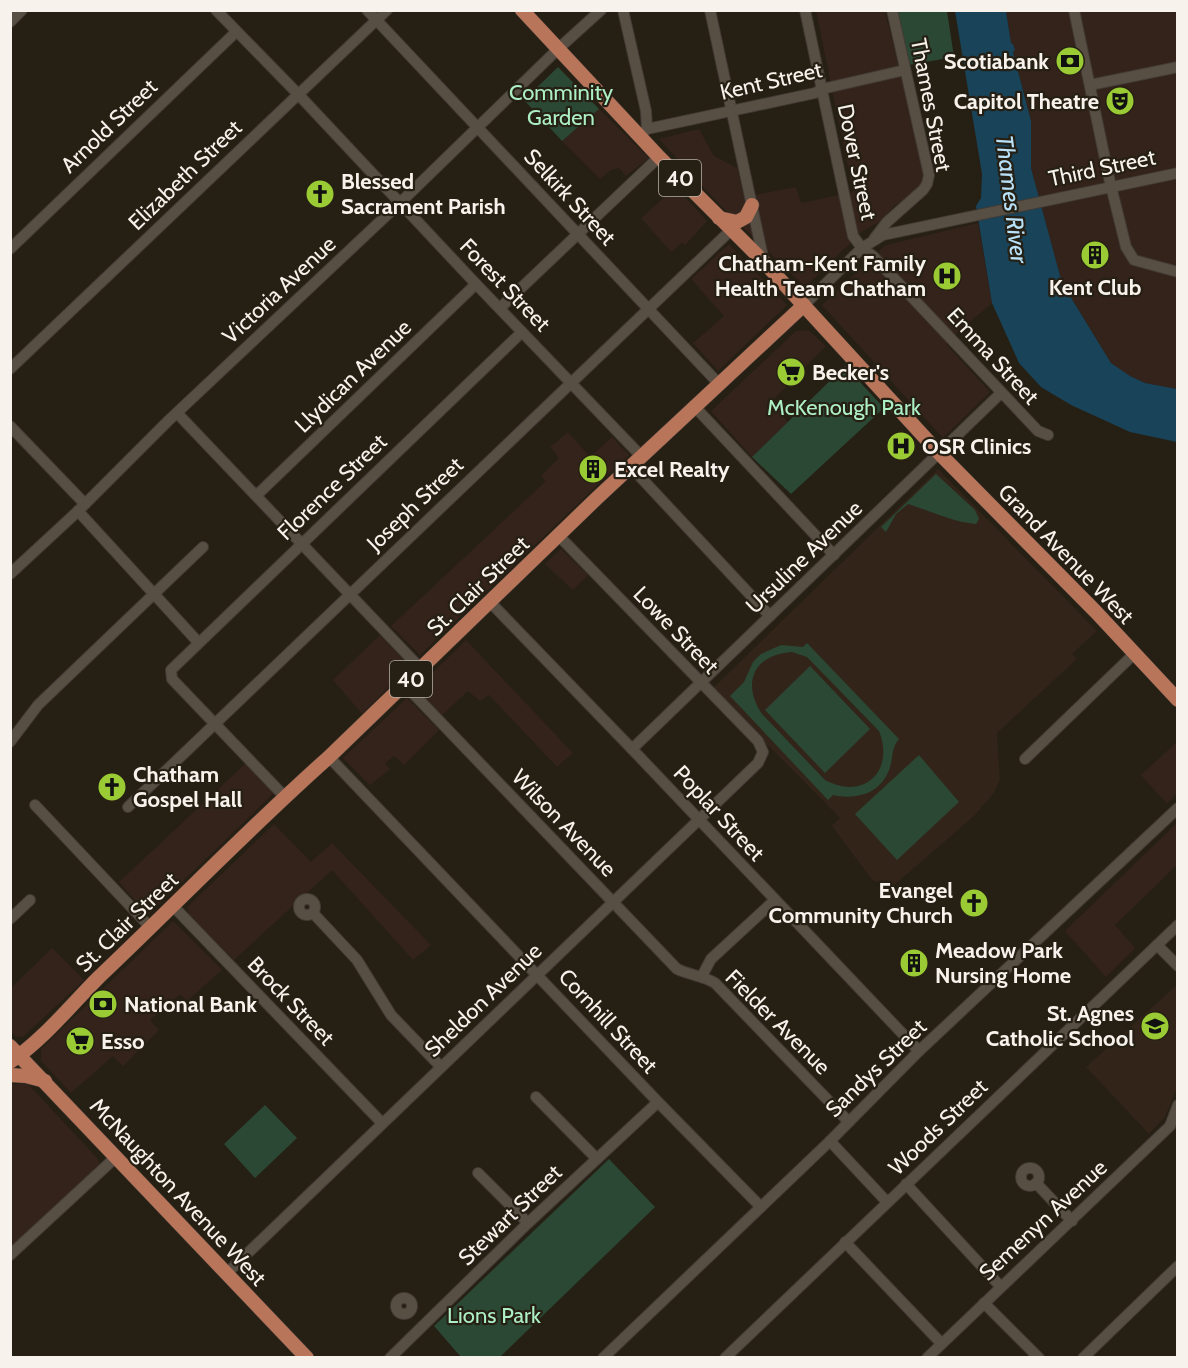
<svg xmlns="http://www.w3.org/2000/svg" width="1188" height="1368" viewBox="0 0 1188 1368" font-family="Cabin,sans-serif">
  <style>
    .commercial { fill: #34231b }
    .education { fill: #322418 }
    .green { fill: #2b4835; fill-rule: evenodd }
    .water { fill: #184358 }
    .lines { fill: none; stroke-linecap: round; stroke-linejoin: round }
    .minor-casing { stroke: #423b35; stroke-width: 12 }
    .major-casing { stroke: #423b35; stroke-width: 15 }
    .minor { stroke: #584f44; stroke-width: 10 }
    .major { stroke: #b9755a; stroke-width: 14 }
    .labels { text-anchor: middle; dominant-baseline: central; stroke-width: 4.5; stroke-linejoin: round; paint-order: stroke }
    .shield { fill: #261f14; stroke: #b8b3aa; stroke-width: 1.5 }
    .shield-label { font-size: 21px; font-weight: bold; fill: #f7f2eb }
    .poi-label { font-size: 22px; font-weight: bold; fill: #f7f2eb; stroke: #261f14; text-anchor: start }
    .street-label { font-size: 22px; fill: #f7f2eb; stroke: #261f14 }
    .park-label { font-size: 22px; fill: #adefc4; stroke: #261f14 }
    .water-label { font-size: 24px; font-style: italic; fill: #b9e2f9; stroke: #261f14 }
  </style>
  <rect width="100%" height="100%" fill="#261f14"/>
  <g class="commercial">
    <polygon points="816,11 885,11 925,175 924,183 905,202 895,205 881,221 864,230 805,287 719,204 659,139 699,129 714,156 737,168 744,197 796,187 801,203 853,192"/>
    <polygon points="1006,11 1177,11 1177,389 1145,383 1130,376 1111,363 1062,283 1031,168 1031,121 1013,51 1015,49 1013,44 1011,43"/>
    <polygon points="599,109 649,158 626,176 619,168 611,170 600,179 562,141"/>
    <polygon points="676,187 707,221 685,245 682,243 671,252 641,218"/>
    <polygon points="978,223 992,303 958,332 946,344 990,392 943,438 822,305 886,245"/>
    <polygon points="729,244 787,305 718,371 693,343 724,316 691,279"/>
    <polygon points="808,330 826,346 771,402 788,422 752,457 711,411 796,331"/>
    <polygon points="568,432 590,457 612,437 629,455 420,655 391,626 546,481 541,476 559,458 550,447"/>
    <polygon points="561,549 588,575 573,590 545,564"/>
    <polygon points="380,635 409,666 362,714 333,680"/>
    <polygon points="466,640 573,753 557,767 489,695 480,701 468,691 442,715 417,688"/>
    <polygon points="407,698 439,730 404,765 394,756 385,763 390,769 370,785 343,758"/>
    <polygon points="1177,742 1177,793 1167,804 1141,775"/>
    <polygon points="247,762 276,791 148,915 119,882"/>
    <polygon points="1177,823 1177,865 1115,925 1135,948 1106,977 1065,931"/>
    <polygon points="274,824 311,862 332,843 431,945 413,960 332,870 234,960 189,914 187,907"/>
    <polygon points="173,921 222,970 187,1001 180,994 150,1020 159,1030 123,1066 113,1056 71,1093 41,1061 41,1049"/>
    <polygon points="52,948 84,980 23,1037 15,1036 11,1031 11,988"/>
    <polygon points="12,1084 28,1084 98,1159 100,1166 11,1248 11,1085"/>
  </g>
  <g class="education">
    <polygon points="938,469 1097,631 1072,654 1077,659 997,733 1000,780 994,793 974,816 892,887 872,880 832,826 840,818 712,689"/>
    <polygon points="1177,985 1177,1088 1165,1117 1149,1134 1086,1067"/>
  </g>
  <g class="green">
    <polygon points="898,11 947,11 954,57 909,65"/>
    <polygon points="558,67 599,109 562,141 524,100"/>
    <polygon points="845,366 884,408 791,494 752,457"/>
    <path d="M 936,474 L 975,510 L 979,519 L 976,524 C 952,522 931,511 908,504 L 896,514 L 886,532 L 881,527 Z"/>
    <path d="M 807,643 L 899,739 C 890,750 894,758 889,770 C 880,794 856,800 833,795 L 828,800 L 730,696 L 744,682 L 753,662 L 761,654 L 781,645 L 803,647 ZM 792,652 L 807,657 L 879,731 C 895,771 864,801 825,780 L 762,714 C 741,682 754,655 792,652 Z"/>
    <polygon points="810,666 870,729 825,773 765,710"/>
    <polygon points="919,755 959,802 897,860 855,814"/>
    <polygon points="265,1105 297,1138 255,1178 224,1144"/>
    <polygon points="609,1159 655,1207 500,1357 461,1357 434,1326"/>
  </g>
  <polygon class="water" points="955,11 1006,11 1011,43 1013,44 1015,50 1013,52 1031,121 1031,168 1062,283 1111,363 1130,376 1145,383 1177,389 1177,442 1130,432 1071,405 1041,387 1019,363 992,303 976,206 981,198 982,174"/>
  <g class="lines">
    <g class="minor-casing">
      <g id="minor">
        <polyline points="216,10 298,94 476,284 642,457"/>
        <polyline points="367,10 719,384"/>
        <polyline points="623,10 646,111 647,129"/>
        <polyline points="710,10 764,262"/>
        <polyline points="805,10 853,236 862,248 873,256 1038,431 1048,435"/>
        <polyline points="1074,10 1109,178 1126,247 1134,260 1178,272"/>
        <polyline points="10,22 22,10"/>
        <polyline points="1090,85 1178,67"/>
        <polyline points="640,135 647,129 815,93 822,89 905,70"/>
        <polyline points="874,239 887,222 923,190 927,184 929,175 892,10"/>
        <polyline points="10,249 236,32"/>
        <polyline points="804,305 862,248 883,235 1178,173"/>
        <polyline points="500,308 659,157"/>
        <polyline points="10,369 387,10"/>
        <polyline points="695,407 834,555"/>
        <polyline points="177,413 421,669"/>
        <polyline points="10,426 85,504"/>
        <polyline points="631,467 770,616"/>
        <polyline points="257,495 476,284"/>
        <polyline points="78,511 198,642"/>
        <polyline points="10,574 78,511 168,421 404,199 558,49 601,10"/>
        <polyline points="490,602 632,749 919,1051"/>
        <path d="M 405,685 L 677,969 C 690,975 703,976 715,983 L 849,1122"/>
        <polyline points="10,742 38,705 203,547"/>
        <polyline points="632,749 1001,393"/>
        <polyline points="329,757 658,1102 761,1207"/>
        <polyline points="1025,759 1134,654"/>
        <polyline points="284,796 172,679 171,670 522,332"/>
        <polyline points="35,805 150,927"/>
        <polyline points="128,807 731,230"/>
        <circle cx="307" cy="907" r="8"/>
        <polyline points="173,906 382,1123"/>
        <polyline points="313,913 357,960 391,1015 441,1067"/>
        <polyline points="10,919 30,900"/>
        <polyline points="1157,945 1178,966"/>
        <polyline points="702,976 711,959 775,900"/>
        <polyline points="536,1097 597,1159"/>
        <polyline points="830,1141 887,1202"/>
        <circle cx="1030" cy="1177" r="9"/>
        <polyline points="478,1173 528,1223"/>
        <polyline points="1036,1183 1072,1221"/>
        <polyline points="906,1184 1000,1286"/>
        <polyline points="845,1242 941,1343"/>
        <polyline points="10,1255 116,1157"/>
        <polyline points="226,1274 758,763 763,752 758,741 559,536"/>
        <circle cx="404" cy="1306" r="8"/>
        <polyline points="984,1303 1039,1358"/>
        <polyline points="390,1358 528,1223 658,1102"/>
        <polyline points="603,1358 830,1141 919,1051 1178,808"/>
        <polyline points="725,1358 1178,925"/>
        <polyline points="927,1358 1170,1126 1178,1105"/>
        <polyline points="1083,1358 1178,1266"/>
      </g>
    </g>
    <g class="major-casing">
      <g id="major">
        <polyline points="522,10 659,157 764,262 939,453 1096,612 1178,700"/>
        <polyline points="719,218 737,222 746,217 752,205"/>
        <polyline points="10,1046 307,1358"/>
        <path d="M 10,1062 C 44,1039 70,1006 99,977 C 176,904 250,827 329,757 L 597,498 L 804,305"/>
        <polyline points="10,1075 26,1076 45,1081"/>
      </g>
    </g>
    <use href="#minor" class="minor"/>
    <use href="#major" class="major"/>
  </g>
  <defs>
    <g id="bank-disc" transform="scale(1.5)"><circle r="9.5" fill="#9acb34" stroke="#261f14"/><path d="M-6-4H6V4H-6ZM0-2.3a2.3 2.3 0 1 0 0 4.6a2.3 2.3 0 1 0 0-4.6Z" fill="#111"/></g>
    <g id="theatre-disc" transform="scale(1.5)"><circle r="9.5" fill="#9acb34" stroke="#261f14"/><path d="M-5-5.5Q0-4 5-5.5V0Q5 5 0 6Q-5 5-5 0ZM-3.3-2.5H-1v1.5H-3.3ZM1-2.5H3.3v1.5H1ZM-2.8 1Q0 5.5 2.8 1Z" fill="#111"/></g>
    <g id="church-disc" transform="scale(1.5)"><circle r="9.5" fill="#9acb34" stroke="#261f14"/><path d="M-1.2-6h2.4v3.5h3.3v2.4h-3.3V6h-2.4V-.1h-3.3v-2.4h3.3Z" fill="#111"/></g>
    <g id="building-disc" transform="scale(1.5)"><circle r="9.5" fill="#9acb34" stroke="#261f14"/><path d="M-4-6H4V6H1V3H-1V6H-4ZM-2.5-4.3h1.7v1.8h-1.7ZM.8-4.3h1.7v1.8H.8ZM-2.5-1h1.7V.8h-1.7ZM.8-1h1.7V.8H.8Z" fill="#111"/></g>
    <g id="hospital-disc" transform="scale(1.5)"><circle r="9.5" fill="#9acb34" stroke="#261f14"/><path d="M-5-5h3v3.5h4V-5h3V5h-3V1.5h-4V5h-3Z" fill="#111"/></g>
    <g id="supermarket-disc" transform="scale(1.5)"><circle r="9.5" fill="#9acb34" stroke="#261f14"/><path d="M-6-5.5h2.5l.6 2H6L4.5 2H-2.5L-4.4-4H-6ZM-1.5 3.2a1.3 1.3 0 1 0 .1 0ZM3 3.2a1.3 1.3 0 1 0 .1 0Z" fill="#111"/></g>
    <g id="school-disc" transform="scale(1.5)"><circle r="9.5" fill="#9acb34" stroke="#261f14"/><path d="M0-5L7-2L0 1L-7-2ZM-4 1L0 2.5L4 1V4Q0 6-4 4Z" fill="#111"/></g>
  </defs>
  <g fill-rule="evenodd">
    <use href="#bank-disc" x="1070" y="61"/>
    <use href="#theatre-disc" x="1120" y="101"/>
    <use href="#church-disc" x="320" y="194"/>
    <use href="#building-disc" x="1095" y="255"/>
    <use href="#hospital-disc" x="947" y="276"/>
    <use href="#supermarket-disc" x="791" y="372"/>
    <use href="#hospital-disc" x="901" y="446"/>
    <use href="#building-disc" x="593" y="469"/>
    <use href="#church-disc" x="112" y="787"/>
    <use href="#church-disc" x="974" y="903"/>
    <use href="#building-disc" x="914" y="963"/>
    <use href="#bank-disc" x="103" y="1004"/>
    <use href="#school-disc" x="1155" y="1026"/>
    <use href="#supermarket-disc" x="80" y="1041"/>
  </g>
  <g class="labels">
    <g class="shield">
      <rect x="659" y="160" width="42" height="36" rx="4.5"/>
      <rect x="390" y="661" width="42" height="36" rx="4.5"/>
    </g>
    <g class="shield-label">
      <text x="680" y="178">40</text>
      <text x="411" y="679">40</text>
    </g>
    <g class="poi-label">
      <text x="1049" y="61" text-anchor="end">Scotiabank</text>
      <text x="1099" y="101" text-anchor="end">Capitol Theatre</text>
      <text x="341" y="181">Blessed<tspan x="341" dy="25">Sacrament Parish</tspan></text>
      <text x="926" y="263" text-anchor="end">Chatham-Kent Family<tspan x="926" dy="25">Health Team Chatham</tspan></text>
      <text x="1095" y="287" text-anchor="middle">Kent Club</text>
      <text x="812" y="372">Becker's</text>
      <text x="922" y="446">OSR Clinics</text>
      <text x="614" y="469">Excel Realty</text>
      <text x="133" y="774">Chatham<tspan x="133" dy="25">Gospel Hall</tspan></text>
      <text x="953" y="890" text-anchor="end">Evangel<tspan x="953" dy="25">Community Church</tspan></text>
      <text x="935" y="950">Meadow Park<tspan x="935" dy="25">Nursing Home</tspan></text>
      <text x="124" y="1004">National Bank</text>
      <text x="1134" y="1013" text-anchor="end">St. Agnes<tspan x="1134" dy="25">Catholic School</tspan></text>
      <text x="101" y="1041">Esso</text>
    </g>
    <g class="street-label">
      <text transform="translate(771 81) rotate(-13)">Kent Street</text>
      <text transform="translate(931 105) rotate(79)">Thames Street</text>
      <text transform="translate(109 126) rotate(-44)">Arnold Street</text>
      <text transform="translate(857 162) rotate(78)">Dover Street</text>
      <text transform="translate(1102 168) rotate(-12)">Third Street</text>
      <text transform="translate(185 175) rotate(-44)">Elizabeth Street</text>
      <text transform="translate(570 197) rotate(47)">Selkirk Street</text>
      <text transform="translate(505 285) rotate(46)">Forest Street</text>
      <text transform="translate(279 290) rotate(-43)">Victoria Avenue</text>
      <text transform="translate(993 356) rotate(47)">Emma Street</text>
      <text transform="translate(353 376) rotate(-44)">Llydican Avenue</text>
      <text transform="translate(332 487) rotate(-44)">Florence Street</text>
      <text transform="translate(415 504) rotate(-44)">Joseph Street</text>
      <text transform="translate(1066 554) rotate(46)">Grand Avenue West</text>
      <text transform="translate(804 557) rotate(-44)">Ursuline Avenue</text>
      <text transform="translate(478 586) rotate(-44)">St. Clair Street</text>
      <text transform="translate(676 630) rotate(46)">Lowe Street</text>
      <text transform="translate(719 813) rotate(47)">Poplar Street</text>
      <text transform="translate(564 823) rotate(46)">Wilson Avenue</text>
      <text transform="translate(127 922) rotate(-44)">St. Clair Street</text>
      <text transform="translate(483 1000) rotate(-44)">Sheldon Avenue</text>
      <text transform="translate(291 1001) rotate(46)">Brock Street</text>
      <text transform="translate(608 1021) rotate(47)">Cornhill Street</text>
      <text transform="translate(778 1022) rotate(45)">Fielder Avenue</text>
      <text transform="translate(876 1068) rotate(-44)">Sandys Street</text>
      <text transform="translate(938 1127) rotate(-44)">Woods Street</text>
      <text transform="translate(178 1192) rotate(47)">McNaughton Avenue West</text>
      <text transform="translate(510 1215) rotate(-44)">Stewart Street</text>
      <text transform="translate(1043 1220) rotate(-43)">Semenyn Avenue</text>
    </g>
    <g class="park-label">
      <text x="561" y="92">Comminity<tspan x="561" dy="25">Garden</tspan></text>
      <text x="844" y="407">McKenough Park</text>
      <text x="494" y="1315">Lions Park</text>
    </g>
    <g class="water-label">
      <text transform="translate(1012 199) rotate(83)">Thames River</text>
    </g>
  </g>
  <rect width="1188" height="1368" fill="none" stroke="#f7f2eb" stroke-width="24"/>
</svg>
